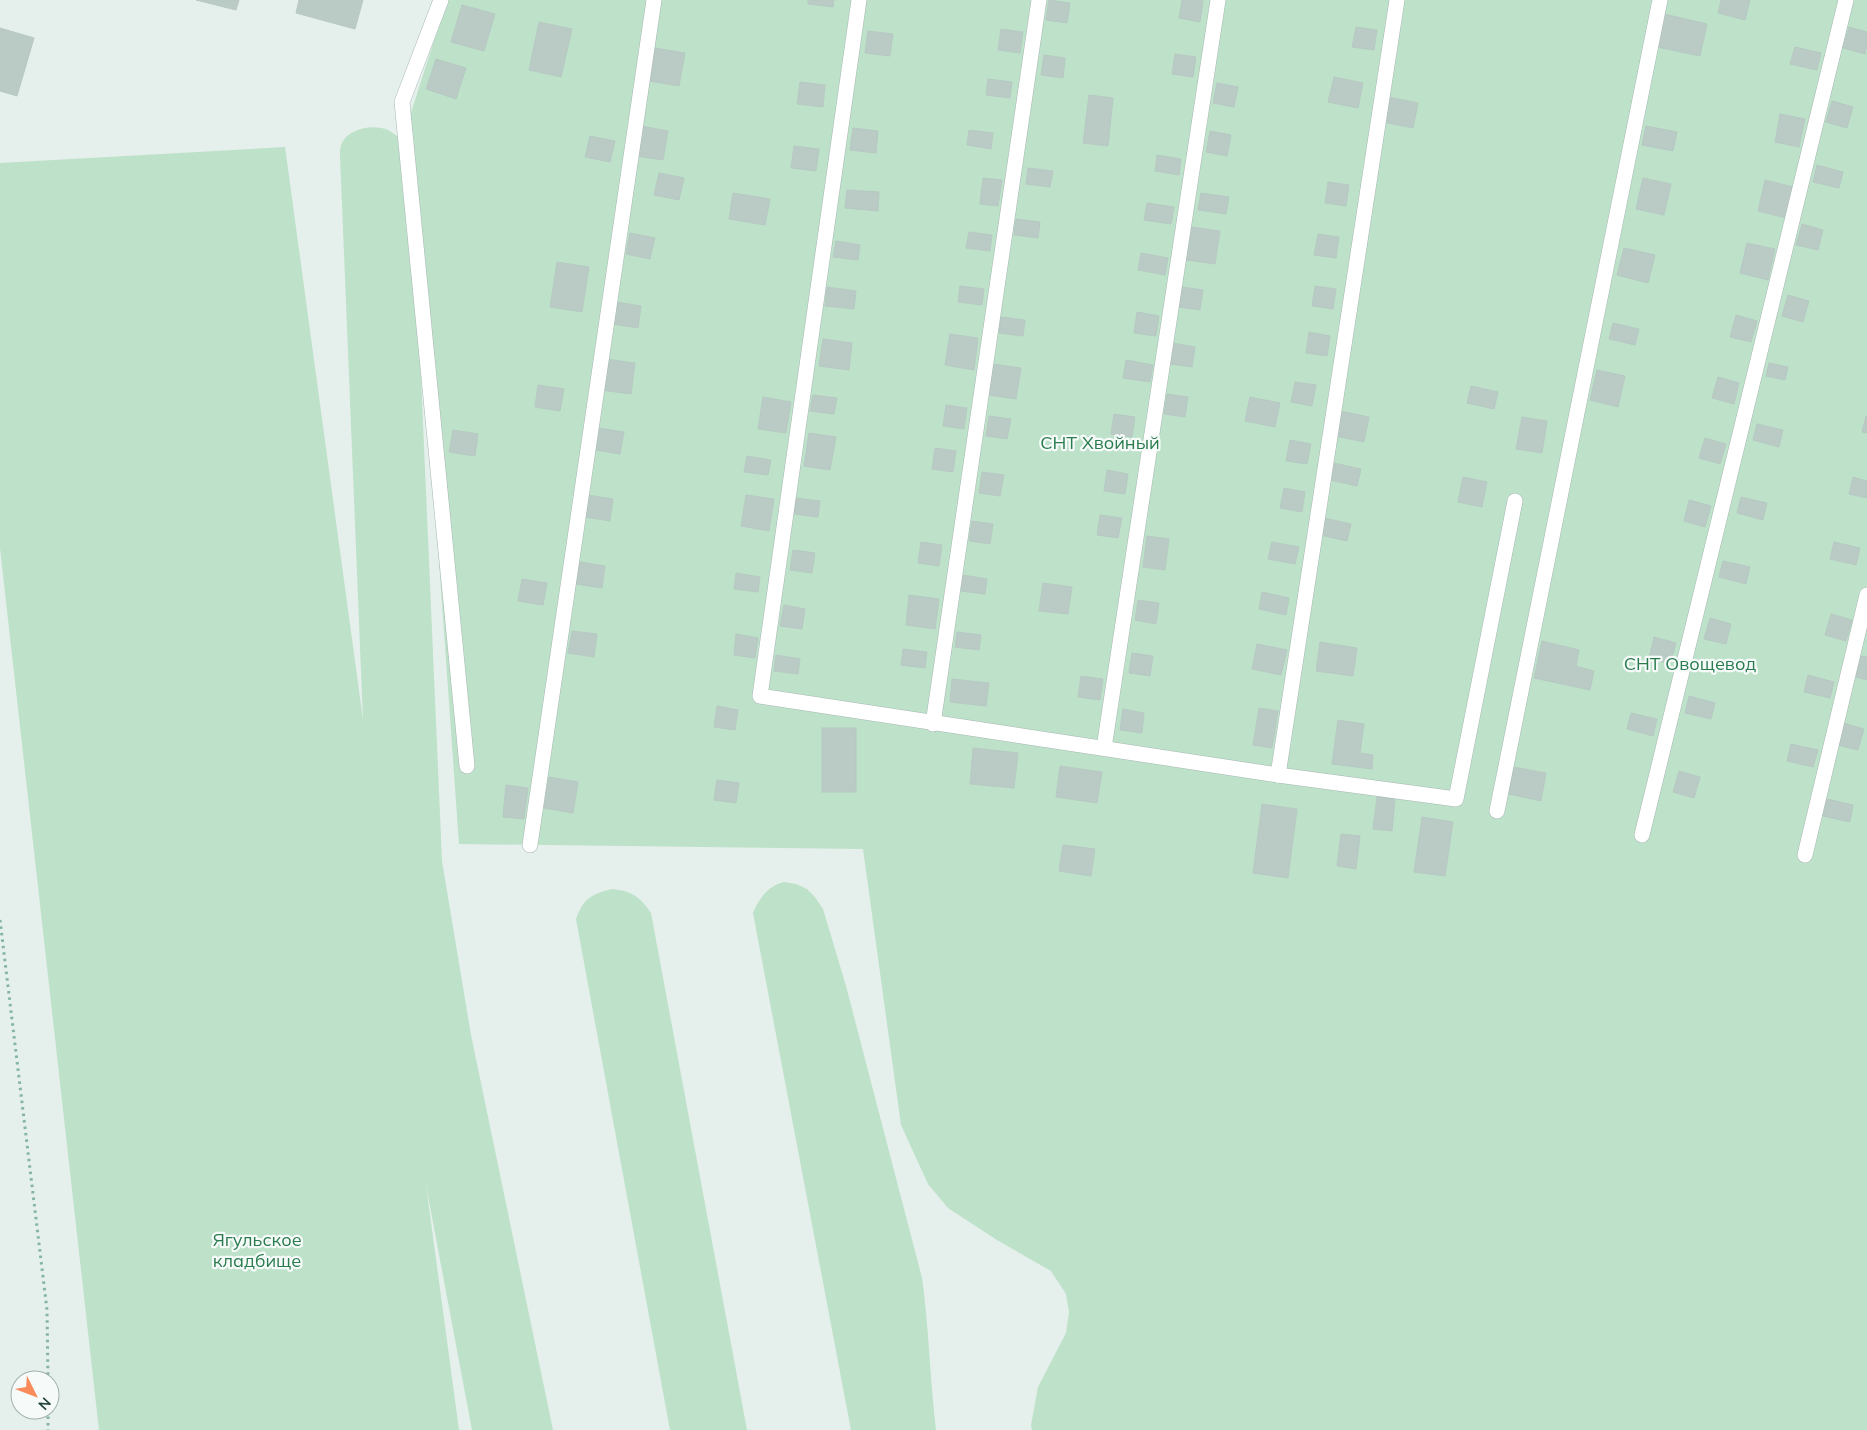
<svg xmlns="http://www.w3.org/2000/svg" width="1867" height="1430" viewBox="0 0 1867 1430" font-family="Mulish,sans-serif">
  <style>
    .green { fill: #bde1c9 }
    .building { fill: #bacac4; stroke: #b7c9c3 }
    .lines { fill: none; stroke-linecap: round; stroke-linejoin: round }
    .minor-casing { stroke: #a7b8b3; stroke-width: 16 }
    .path { stroke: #84b4a8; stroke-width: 3; stroke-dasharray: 2.5 4; stroke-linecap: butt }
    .minor { stroke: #fff; stroke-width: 15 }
    .labels { text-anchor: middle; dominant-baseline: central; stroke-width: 4.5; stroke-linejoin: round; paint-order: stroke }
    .park-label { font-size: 18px; fill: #2a7c4f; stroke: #f6fbf9 }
  </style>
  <rect width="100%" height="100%" fill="#e5efeb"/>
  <g class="green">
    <path d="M 447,0 L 1867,0 L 1867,1430 L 1032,1430 L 1031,1425 L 1038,1387 L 1066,1333 L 1069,1312 L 1066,1294 L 1051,1271 L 997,1240 L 948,1208 L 928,1184 L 901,1125 L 863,849 L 459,844 L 413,193 L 442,861 L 471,1035 L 553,1430 L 472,1430 L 426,1185 L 459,1430 L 99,1430 L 0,548 L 0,163 L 285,147 L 363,720 L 340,155 C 340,151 340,146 342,143 C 349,128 374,124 388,130 C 392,132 395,135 398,137 L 408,122 Z"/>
    <path d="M 784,882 L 796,884 L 807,889 L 814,896 L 823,909 L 846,986 L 922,1278 C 929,1329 930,1380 936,1430 L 851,1430 L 753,913 C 759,898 768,886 784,882 Z"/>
    <path d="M 612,889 C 632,891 640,897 651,913 L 747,1430 L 670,1430 L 576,919 C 583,899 591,894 612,889 Z"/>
  </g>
  <g class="building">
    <polygon points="196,0 239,0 236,10"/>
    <polygon points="299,0 363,0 355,29 296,13"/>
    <polygon points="808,0 834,0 833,7 808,4"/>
    <polygon points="1049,0 1070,3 1067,23 1046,20"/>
    <polygon points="1182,0 1203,1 1200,22 1179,18"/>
    <polygon points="1721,0 1750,0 1745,20 1718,13"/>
    <polygon points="462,5 495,14 484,51 451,42"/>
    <polygon points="1664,14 1707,24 1700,56 1657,47"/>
    <polygon points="539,22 572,29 561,77 529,70"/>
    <polygon points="1356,27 1377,30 1374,50 1352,47"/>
    <polygon points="1849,27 1867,32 1867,44 1865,54 1843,48"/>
    <polygon points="0,28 34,38 17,96 0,91"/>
    <polygon points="1001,29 1023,32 1020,53 998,50"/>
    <polygon points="868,31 893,34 890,56 865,53"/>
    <polygon points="1795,47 1821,53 1817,70 1790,64"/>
    <polygon points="655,48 685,53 679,86 649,81"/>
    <polygon points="1175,54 1196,57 1193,77 1172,74"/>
    <polygon points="1044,55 1065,58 1063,78 1041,75"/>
    <polygon points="436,59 466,68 456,99 426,89"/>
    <polygon points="1334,77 1363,83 1358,108 1328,102"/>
    <polygon points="988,79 1012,82 1010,98 986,95"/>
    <polygon points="800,82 825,85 823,107 797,104"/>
    <polygon points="1217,83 1238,87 1234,107 1213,103"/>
    <polygon points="1089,95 1113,98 1108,146 1083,143"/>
    <polygon points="1389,97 1418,103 1413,128 1383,122"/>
    <polygon points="1832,101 1853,107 1847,128 1826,122"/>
    <polygon points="1780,114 1805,119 1799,147 1775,142"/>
    <polygon points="641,126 668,131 663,160 636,156"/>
    <polygon points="1646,126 1677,132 1673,151 1642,145"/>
    <polygon points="853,128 878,131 876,153 850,150"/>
    <polygon points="969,130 993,133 991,149 967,145"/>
    <polygon points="1210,131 1231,135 1227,156 1206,152"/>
    <polygon points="590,136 615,141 610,162 585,157"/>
    <polygon points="794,146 819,149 816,171 791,168"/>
    <polygon points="1157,155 1181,159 1179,175 1155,171"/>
    <polygon points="1817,165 1843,172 1839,188 1813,182"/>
    <polygon points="1028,168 1053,171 1050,187 1026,184"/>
    <polygon points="659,173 684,178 679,200 654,195"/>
    <polygon points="983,178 1002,180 998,206 980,204"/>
    <polygon points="1643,178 1671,184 1664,215 1636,209"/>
    <polygon points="1765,180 1793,187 1786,218 1758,211"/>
    <polygon points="1328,182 1349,185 1346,206 1325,203"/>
    <polygon points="847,190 879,192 878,211 845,208"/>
    <polygon points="733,193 770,199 765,225 729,219"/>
    <polygon points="1201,193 1229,197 1226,214 1198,210"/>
    <polygon points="1147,203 1174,207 1171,224 1144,220"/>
    <polygon points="1016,219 1040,222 1038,238 1014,235"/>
    <polygon points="1802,224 1823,230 1818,250 1796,245"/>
    <polygon points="1191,227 1220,231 1215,264 1186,260"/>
    <polygon points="969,232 992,235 990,251 966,248"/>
    <polygon points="630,233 655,238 650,259 626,254"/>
    <polygon points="1318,234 1339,237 1336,258 1314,255"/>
    <polygon points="836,241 860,245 858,260 833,257"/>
    <polygon points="1747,243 1775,249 1768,280 1740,273"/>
    <polygon points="1624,248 1655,255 1648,283 1617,275"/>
    <polygon points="1141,253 1168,258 1165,275 1138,270"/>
    <polygon points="557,262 589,267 582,312 550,307"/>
    <polygon points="960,286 984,289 982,305 958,302"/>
    <polygon points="1315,286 1336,289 1333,309 1312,306"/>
    <polygon points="827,287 856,291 854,309 825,306"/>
    <polygon points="1182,287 1203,290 1200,310 1178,307"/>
    <polygon points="1788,295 1809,301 1803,322 1782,316"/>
    <polygon points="616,302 641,306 638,328 612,324"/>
    <polygon points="1137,312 1159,316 1156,336 1134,333"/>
    <polygon points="1736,315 1757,321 1751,342 1730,337"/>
    <polygon points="1001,317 1025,320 1023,336 999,333"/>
    <polygon points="1613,323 1639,329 1635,345 1609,339"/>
    <polygon points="1309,332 1330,336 1327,356 1306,353"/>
    <polygon points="950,334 978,338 974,370 945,365"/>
    <polygon points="823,339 852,343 849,370 819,366"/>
    <polygon points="1173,343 1195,347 1192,367 1170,364"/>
    <polygon points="605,359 635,363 631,394 601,390"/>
    <polygon points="1126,360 1153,365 1150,382 1123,378"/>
    <polygon points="1769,363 1788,367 1785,380 1766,376"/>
    <polygon points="992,364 1021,368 1016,399 988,395"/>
    <polygon points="1597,370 1625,376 1618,407 1590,400"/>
    <polygon points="1718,377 1739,383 1734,404 1712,398"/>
    <polygon points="1295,382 1316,385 1312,406 1291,402"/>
    <polygon points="538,385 564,389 560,411 535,407"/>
    <polygon points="1471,386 1498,392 1494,409 1467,403"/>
    <polygon points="1167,394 1188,397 1185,417 1164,414"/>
    <polygon points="813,395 837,398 834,414 810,411"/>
    <polygon points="763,397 791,402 786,433 758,429"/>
    <polygon points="1250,397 1280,403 1275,427 1245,421"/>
    <polygon points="946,405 967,408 964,429 943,426"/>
    <polygon points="1340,411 1369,417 1364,442 1335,436"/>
    <polygon points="1114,414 1135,417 1132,437 1111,434"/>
    <polygon points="989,416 1011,419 1007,439 986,436"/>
    <polygon points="1866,416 1867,416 1867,433 1862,432"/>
    <polygon points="1522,417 1547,421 1542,453 1516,449"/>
    <polygon points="1757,424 1783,430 1779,447 1753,440"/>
    <polygon points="598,428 624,432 620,454 595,450"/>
    <polygon points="453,430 478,434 475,456 449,452"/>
    <polygon points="809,433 836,437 830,470 804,466"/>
    <polygon points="1705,438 1726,444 1720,464 1699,458"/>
    <polygon points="1290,440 1311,444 1307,464 1286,461"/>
    <polygon points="935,448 956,451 953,472 932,469"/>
    <polygon points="747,456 771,460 768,475 744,472"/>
    <polygon points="1334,463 1361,469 1357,486 1330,480"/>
    <polygon points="1107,470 1128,474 1125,494 1104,491"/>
    <polygon points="982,472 1004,475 1000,496 979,493"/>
    <polygon points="1463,477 1487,482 1482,507 1458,502"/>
    <polygon points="1853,477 1867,481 1867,498 1849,494"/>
    <polygon points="1284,488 1305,492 1302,512 1280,508"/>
    <polygon points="588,495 613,499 610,521 585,517"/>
    <polygon points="746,495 774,499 769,531 741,526"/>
    <polygon points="1741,497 1767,503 1763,520 1737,513"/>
    <polygon points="796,498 820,501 818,517 794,514"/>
    <polygon points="1689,500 1711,506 1705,527 1684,521"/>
    <polygon points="1100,515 1122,518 1118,538 1097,535"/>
    <polygon points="1324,518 1351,524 1347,541 1320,535"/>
    <polygon points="972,521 993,524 990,544 969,541"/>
    <polygon points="1147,536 1169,539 1165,570 1143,567"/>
    <polygon points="921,542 942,545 939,566 918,563"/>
    <polygon points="1272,542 1299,547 1295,564 1268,559"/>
    <polygon points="1834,542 1860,548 1856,565 1830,559"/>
    <polygon points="793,550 815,553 812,573 790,570"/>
    <polygon points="1723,561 1750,567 1746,584 1719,577"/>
    <polygon points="580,562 605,566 602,588 576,584"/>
    <polygon points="736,573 760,577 758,592 734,589"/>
    <polygon points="963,575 987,579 985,594 961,591"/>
    <polygon points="522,579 547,583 543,605 518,601"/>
    <polygon points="1043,583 1072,587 1068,614 1039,611"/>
    <polygon points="1262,592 1289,598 1286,615 1259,609"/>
    <polygon points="909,595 939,599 935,629 906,625"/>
    <polygon points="1138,600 1159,603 1156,624 1135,620"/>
    <polygon points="784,605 805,609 802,629 780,626"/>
    <polygon points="1831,614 1852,620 1846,641 1825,635"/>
    <polygon points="1710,618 1731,624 1726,644 1704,639"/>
    <polygon points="572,631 597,634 594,657 568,653"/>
    <polygon points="957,632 981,635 979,650 955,647"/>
    <polygon points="736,634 758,638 755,658 734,655"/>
    <polygon points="1654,637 1676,643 1670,664 1649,658"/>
    <polygon points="1542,641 1579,650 1576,666 1594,671 1590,690 1534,678"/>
    <polygon points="1320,642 1357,648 1353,676 1316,671"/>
    <polygon points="1257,644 1287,650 1281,675 1252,669"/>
    <polygon points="903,649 927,652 925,668 901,665"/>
    <polygon points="1132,653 1153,656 1150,676 1129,673"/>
    <polygon points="776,655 800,659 798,674 774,671"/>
    <polygon points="1861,656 1867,657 1867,680 1856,677"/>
    <polygon points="1808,675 1834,682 1830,698 1804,692"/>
    <polygon points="1081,676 1103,679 1100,700 1078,697"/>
    <polygon points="952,679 989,683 986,706 950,702"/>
    <polygon points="1689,696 1715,703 1711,719 1685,713"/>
    <polygon points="717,706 738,710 735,730 714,727"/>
    <polygon points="1259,708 1278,711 1272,748 1253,745"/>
    <polygon points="1123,709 1144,713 1142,733 1120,730"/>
    <polygon points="1631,713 1657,719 1653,736 1627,729"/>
    <polygon points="1338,720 1364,724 1360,753 1373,755 1372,769 1332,764"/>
    <polygon points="1843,723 1864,729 1858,750 1837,745"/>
    <rect x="822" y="728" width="34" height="64"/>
    <polygon points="1791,744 1818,750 1813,767 1787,761"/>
    <polygon points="973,748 1018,753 1014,788 970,784"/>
    <polygon points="1060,766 1102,772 1097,803 1056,797"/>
    <polygon points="1514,767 1546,773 1541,801 1509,794"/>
    <polygon points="1679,771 1700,777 1694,798 1673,792"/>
    <polygon points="549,777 578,782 573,813 544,808"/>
    <polygon points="717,780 739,783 736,803 714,800"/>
    <polygon points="506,785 528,788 524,819 503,817"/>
    <polygon points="1377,797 1395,799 1392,831 1373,829"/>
    <polygon points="1827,799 1853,805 1850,822 1823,816"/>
    <polygon points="1262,804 1297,809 1288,878 1253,873"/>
    <polygon points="1422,817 1453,822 1445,876 1414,872"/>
    <polygon points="1341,834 1360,836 1356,869 1337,866"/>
    <polygon points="1063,845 1095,849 1091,876 1059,871"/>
  </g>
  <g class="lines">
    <g class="minor-casing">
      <g id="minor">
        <polyline points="441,0 402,102 467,766"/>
        <polyline points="859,0 760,696 1278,775 1456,799 1515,501"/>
        <polyline points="933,724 1039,0"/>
        <polyline points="1104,748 1218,0"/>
        <polyline points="1278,775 1397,0"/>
        <polyline points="1497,811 1660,0"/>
        <polyline points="1642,835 1846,0"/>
        <polyline points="530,845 654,0"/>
        <polyline points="1805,855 1867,595"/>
      </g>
    </g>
    <g class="path">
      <polyline points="0,920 47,1310 48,1380"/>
      <polyline points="48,1410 48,1430"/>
    </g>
    <use href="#minor" class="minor"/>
  </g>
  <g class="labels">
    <g class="park-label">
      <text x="1100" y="442">СНТ Хвойный</text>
      <text x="1690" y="663">СНТ Овощевод</text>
      <text x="257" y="1239">Ягульское<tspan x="257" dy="21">кладбище</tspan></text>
    </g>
  </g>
  <g transform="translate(35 1395) rotate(132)"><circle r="24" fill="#f6fbf9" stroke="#a2b1ad"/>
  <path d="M0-4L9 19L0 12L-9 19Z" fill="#f98a59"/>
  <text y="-8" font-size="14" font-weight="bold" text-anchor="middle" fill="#23423c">N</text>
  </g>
</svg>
